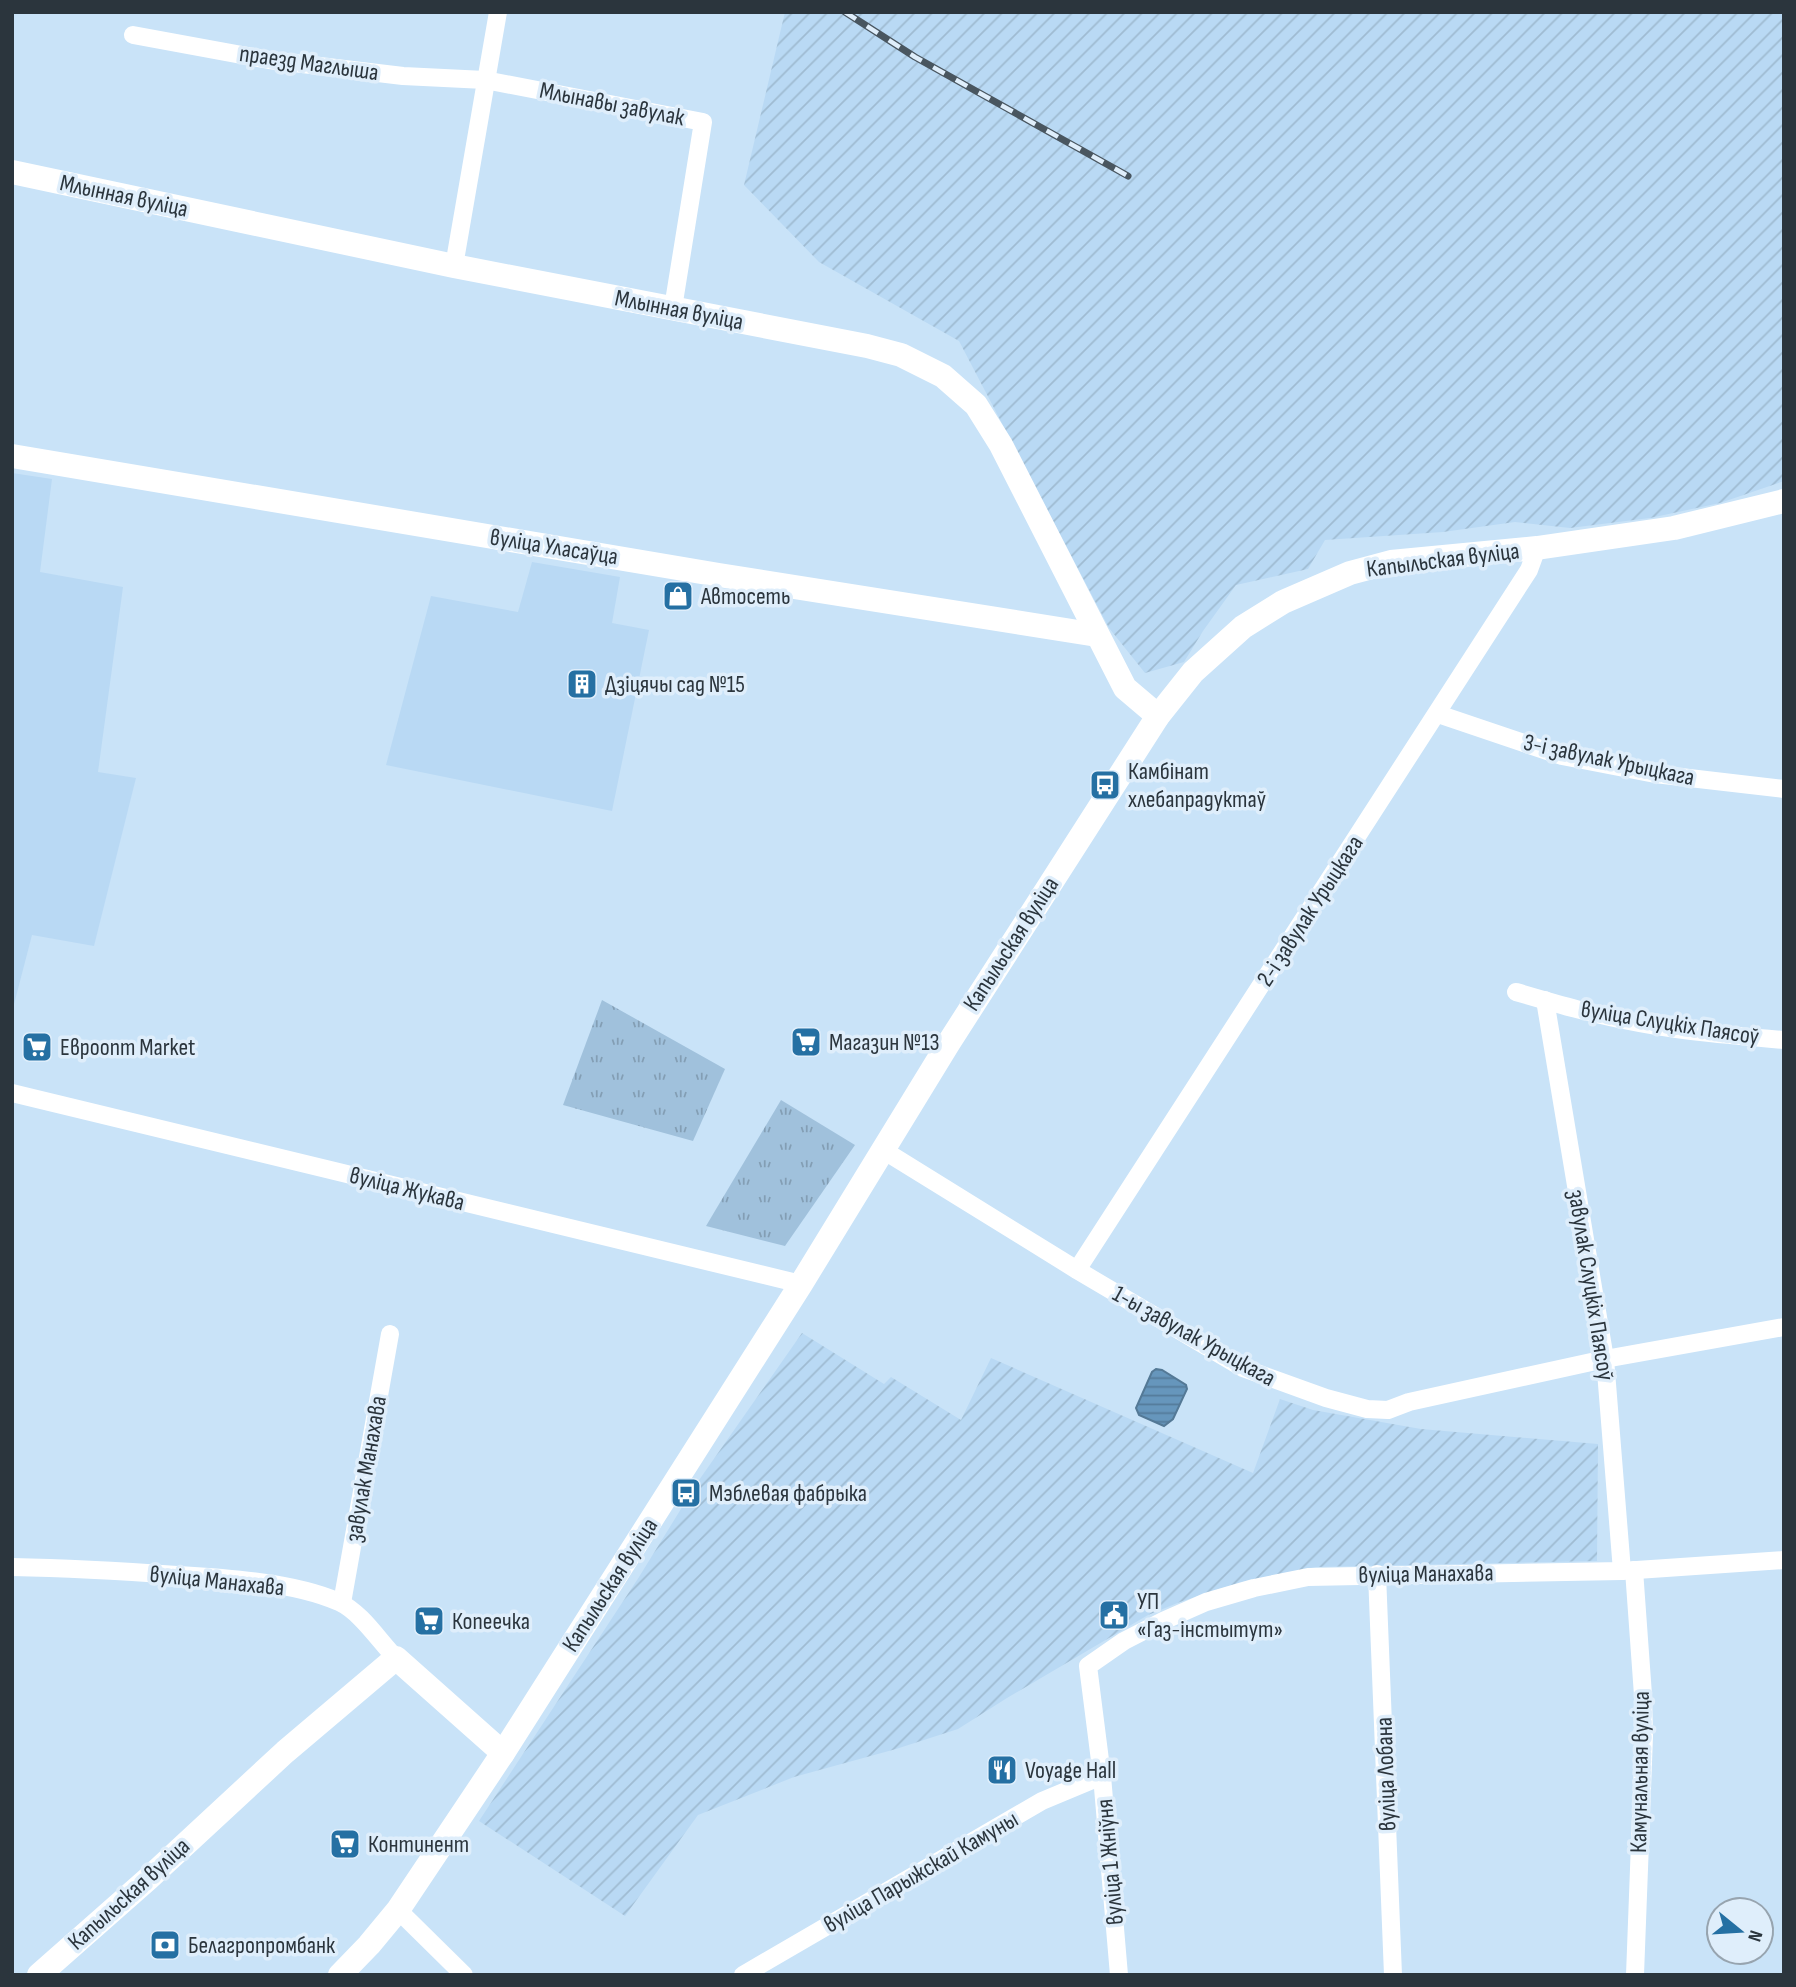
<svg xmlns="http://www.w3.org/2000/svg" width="1796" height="1987" viewBox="0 0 1796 1987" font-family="'Sofia Sans Condensed',sans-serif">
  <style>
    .built { fill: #b9d9f4 }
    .industrial { fill: url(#industrial-furrows) }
    .grass { fill: url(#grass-tufts) }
    .water { fill: url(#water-rules); stroke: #547996; stroke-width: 2 }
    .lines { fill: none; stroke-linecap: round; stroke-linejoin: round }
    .street { stroke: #fff; stroke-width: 18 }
    .secondary { stroke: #fff; stroke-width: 24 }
    .rail-casing { stroke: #495660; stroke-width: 7 }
    .rail { stroke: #dfeefb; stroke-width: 4.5; stroke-dasharray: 13; stroke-linecap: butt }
    .labels { text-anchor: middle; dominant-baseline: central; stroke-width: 7; stroke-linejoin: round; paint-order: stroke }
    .street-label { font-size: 24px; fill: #2b353d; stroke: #dfeefb }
    .poi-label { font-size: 24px; fill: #2b353d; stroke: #dfeefb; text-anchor: start }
  </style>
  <defs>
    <pattern id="industrial-furrows" width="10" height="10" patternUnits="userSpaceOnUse" patternTransform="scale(1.75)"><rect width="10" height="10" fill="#b9d9f4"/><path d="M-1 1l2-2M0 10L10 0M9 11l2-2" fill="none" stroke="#9fbbd2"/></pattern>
    <pattern id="grass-tufts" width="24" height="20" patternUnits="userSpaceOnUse" patternTransform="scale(1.75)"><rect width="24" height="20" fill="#a0c1dc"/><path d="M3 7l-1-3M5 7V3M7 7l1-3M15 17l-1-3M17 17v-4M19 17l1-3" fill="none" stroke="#839eb4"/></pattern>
    <pattern id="water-rules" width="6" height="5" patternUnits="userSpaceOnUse" patternTransform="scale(1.75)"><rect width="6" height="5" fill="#6696bc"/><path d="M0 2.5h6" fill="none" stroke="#547b9a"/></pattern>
  </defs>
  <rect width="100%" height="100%" fill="#c9e3f8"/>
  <g class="built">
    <polygon points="12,473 52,479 40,572 123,587 98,772 136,778 94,946 32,935 12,1012"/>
    <polygon points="532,562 620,577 612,623 649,630 612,811 386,765 431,596 518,612"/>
  </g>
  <g class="industrial">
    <polygon points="785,12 1784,12 1784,481 1720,503 1650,518 1570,528 1515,522 1443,532 1325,540 1308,569 1236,585 1203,631 1184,662 1145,673 1109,628 959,341 819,262 744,185"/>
    <polygon points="802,1333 884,1384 891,1377 961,1420 991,1358 1253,1473 1280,1399 1313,1410 1421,1429 1598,1444 1597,1561 1316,1567 1241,1582 1180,1602 1148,1615 1007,1698 958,1729 896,1749 794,1777 698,1815 625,1916 479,1821 639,1577 697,1483"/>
  </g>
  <g class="grass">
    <polygon points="602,1000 725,1069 693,1141 563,1105"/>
    <polygon points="781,1100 855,1145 785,1246 706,1226"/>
  </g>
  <polygon class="water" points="1156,1369 1162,1370 1186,1385 1187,1389 1173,1419 1164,1426 1139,1415 1136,1408 1152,1372"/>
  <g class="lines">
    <g class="street">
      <polyline points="133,35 269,60 403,76 485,80 703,122 673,308"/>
      <polyline points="454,266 498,12"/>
      <polyline points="1438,714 1562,756 1655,774 1784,789"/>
      <path d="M 1516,992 C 1557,1004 1598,1016 1640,1023 C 1688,1032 1736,1036 1784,1040"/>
      <polyline points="1545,1000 1605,1359 1622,1571"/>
      <polyline points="12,1093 801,1284"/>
      <polyline points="883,1150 1077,1270 1243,1368 1326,1398 1367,1409 1388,1410 1409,1402 1605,1359 1784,1327"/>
      <polyline points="1077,1270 1529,570 1537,548"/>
      <path d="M 12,1567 C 67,1568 122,1571 177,1575 C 226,1578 294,1582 339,1602 C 362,1613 379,1641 396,1658"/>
      <polyline points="1634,1570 1643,1695 1644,1736 1635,1975"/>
      <polyline points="1377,1574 1393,1975"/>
      <polyline points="342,1603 390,1334"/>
      <polyline points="398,1910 464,1975"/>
      <polyline points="743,1975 1042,1801 1102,1776"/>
      <polyline points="1119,1975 1102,1776 1088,1666 1124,1641 1163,1621 1206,1602 1254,1588 1308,1577 1622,1571 1784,1560"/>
    </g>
    <g class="secondary">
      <polyline points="12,172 454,266 867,346 901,355 943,376 976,405 1001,445 1125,688 1158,716"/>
      <polyline points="12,456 719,575 1097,635"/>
      <polyline points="39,1975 149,1878 285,1752 396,1658 503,1753"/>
      <polyline points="340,1975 369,1945 398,1910 503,1753 801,1284 948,1044 1158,716 1193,672 1243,627 1283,602 1350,573 1391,562 1537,548 1674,528 1784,501"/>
    </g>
    <g class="rail-casing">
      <polyline id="rail" points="845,12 915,57 1128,176"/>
    </g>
    <use href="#rail" class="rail"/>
  </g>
  <defs>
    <g id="shop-square" transform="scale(1.575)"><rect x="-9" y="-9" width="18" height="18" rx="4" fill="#2570a3" stroke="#dfeefb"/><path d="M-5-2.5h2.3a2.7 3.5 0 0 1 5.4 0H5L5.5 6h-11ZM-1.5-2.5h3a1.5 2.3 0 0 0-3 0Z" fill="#fff"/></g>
    <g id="building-square" transform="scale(1.575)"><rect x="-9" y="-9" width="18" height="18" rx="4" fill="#2570a3" stroke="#dfeefb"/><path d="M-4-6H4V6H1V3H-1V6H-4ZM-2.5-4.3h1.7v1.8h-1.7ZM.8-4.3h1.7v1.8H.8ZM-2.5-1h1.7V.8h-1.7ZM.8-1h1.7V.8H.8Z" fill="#fff"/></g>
    <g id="bus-square" transform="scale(1.575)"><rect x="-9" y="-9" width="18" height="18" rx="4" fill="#2570a3" stroke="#dfeefb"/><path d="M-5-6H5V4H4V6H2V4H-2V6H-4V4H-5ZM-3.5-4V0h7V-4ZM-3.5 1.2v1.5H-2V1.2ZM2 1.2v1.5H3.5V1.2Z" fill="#fff"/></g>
    <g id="supermarket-square" transform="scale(1.575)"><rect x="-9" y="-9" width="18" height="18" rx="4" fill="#2570a3" stroke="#dfeefb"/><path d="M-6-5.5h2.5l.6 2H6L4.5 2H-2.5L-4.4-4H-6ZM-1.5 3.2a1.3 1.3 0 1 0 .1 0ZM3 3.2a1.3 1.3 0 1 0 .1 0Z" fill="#fff"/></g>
    <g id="civic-square" transform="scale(1.575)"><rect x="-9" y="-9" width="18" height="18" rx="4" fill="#2570a3" stroke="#dfeefb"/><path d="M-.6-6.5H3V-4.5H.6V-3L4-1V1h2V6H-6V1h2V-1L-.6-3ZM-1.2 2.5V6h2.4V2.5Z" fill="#fff"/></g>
    <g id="restaurant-square" transform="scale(1.575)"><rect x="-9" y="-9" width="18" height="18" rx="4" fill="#2570a3" stroke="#dfeefb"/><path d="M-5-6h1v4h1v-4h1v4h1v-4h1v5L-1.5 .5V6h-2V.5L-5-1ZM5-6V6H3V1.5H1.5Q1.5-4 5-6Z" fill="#fff"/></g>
    <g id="bank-square" transform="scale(1.575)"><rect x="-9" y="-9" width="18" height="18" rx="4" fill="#2570a3" stroke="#dfeefb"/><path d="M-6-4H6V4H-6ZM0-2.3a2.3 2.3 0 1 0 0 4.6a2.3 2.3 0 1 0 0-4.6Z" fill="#fff"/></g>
  </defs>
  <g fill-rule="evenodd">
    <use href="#shop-square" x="678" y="596"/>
    <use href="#building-square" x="582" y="684"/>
    <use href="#bus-square" x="1105" y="785"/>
    <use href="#supermarket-square" x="806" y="1042"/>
    <use href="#supermarket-square" x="37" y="1047"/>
    <use href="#bus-square" x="686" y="1493"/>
    <use href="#civic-square" x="1114" y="1615"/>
    <use href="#supermarket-square" x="429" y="1621"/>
    <use href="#restaurant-square" x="1002" y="1770"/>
    <use href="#supermarket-square" x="345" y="1844"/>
    <use href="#bank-square" x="165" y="1945"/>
  </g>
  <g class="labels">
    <g class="street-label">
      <text transform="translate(309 63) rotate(8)">праезд Маглыша</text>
      <text transform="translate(612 104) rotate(11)">Млынавы завулак</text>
      <text transform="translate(124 196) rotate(12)">Млынная вуліца</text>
      <text transform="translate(679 310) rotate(11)">Млынная вуліца</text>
      <text transform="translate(554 547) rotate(9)">вуліца Уласаўца</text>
      <text transform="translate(1443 560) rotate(-7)">Капыльская вуліца</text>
      <text transform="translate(1609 760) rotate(12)">3-і завулак Урыцкага</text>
      <text transform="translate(1310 911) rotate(-57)">2-і завулак Урыцкага</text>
      <text transform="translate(1011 944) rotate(-57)">Капыльская вуліца</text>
      <text transform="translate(1670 1023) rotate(9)">вуліца Слуцкіх Паясоў</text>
      <text transform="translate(407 1189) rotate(14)">вуліца Жукава</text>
      <text transform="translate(1591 1285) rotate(81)">завулак Слуцкіх Паясоў</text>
      <text transform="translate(1194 1336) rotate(29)">1-ы завулак Урыцкага</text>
      <text transform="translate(366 1469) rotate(-80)">завулак Манахава</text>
      <text transform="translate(1426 1574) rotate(-1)">вуліца Манахава</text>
      <text transform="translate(217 1581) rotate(6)">вуліца Манахава</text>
      <text transform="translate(610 1585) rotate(-57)">Капыльская вуліца</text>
      <text transform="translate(1640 1772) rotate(-89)">Камунальная вуліца</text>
      <text transform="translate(1386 1774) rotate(-92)">вуліца Лобана</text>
      <text transform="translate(1110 1862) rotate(-95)">вуліца 1 Жніўня</text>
      <text transform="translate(921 1872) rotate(-30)">вуліца Парыжскай Камуны</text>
      <text transform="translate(129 1894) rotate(-42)">Капыльская вуліца</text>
    </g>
    <g class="poi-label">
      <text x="701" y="596">Автосеть</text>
      <text x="605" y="684">Дзіцячы сад №15</text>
      <text x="1128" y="771">Камбінат<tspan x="1128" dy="28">хлебапрадуктаў</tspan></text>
      <text x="829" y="1042">Магазин №13</text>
      <text x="60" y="1047">Евроопт Market</text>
      <text x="709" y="1493">Мэблевая фабрыка</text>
      <text x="1137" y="1601">УП<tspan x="1137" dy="28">«Газ-інстытут»</tspan></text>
      <text x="452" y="1621">Копеечка</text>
      <text x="1025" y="1770">Voyage Hall</text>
      <text x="368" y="1844">Континент</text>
      <text x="188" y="1945">Белагропромбанк</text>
    </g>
  </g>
  <rect width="1796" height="1987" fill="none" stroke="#2b353d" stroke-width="28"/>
  <g transform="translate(1740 1931) rotate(108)"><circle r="33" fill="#dfeefb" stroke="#97a4af" stroke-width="2"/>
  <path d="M0-5L12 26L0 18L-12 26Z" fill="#2570a3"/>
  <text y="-10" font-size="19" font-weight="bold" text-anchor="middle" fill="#2b353d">N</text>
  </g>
</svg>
